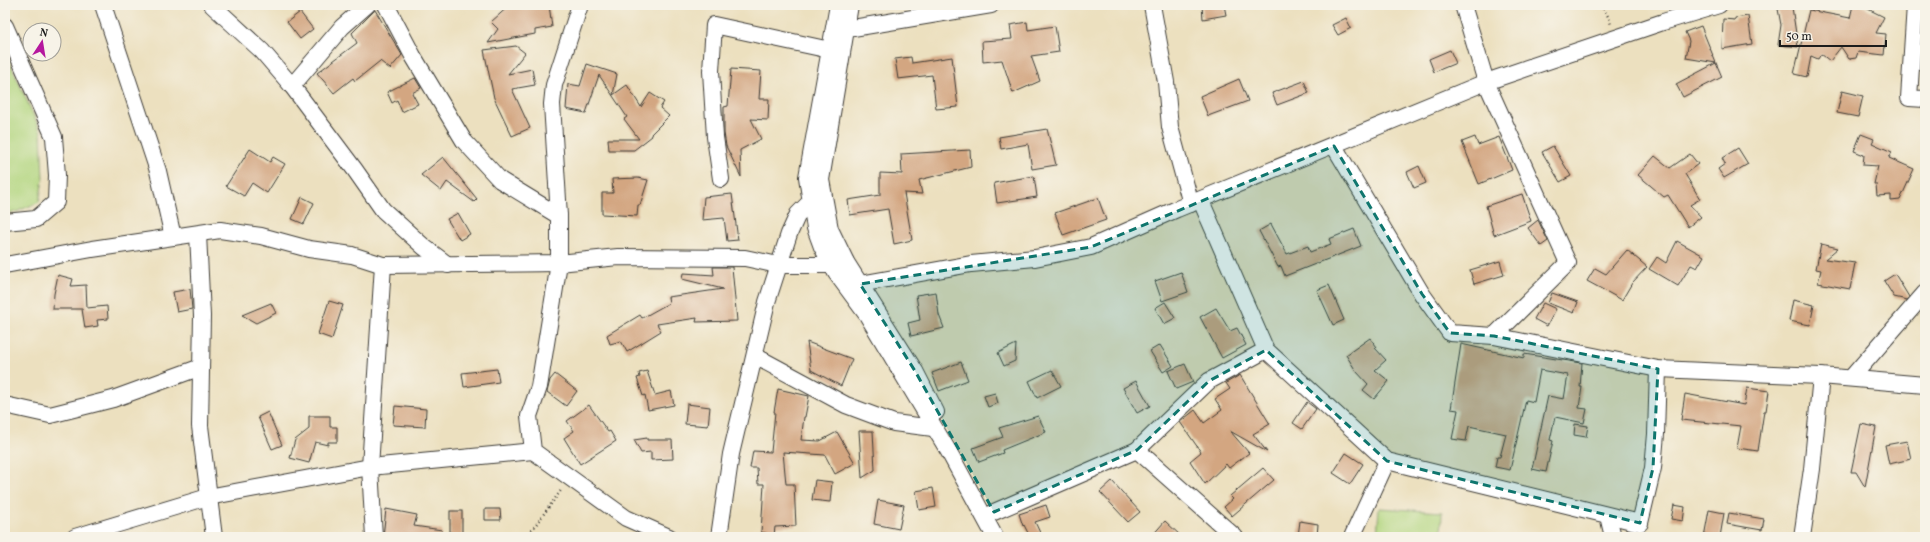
<svg xmlns="http://www.w3.org/2000/svg" width="1930" height="542" viewBox="0 0 1930 542" font-family="Vollkorn,serif">
  <style>
    .green { fill: #b2d67f; stroke: #67794e }
    .building { fill: #d3a681 }
    .lines { fill: none; stroke-linecap: round; stroke-linejoin: round }
    .minor-casing { stroke: #3b3934; stroke-width: 18 }
    .path { stroke: #3b3934; stroke-width: 2.5; stroke-dasharray: 1 3; stroke-linecap: butt }
    .minor { stroke: #fff; stroke-width: 16 }
    .marked { fill: #0f766e; fill-opacity: 0.2; stroke: #0f766e; stroke-width: 3; stroke-dasharray: 8 5; stroke-linejoin: round }
  </style>
  <rect width="100%" height="100%" fill="#f7f3e8"/>
  <filter id="ink" filterUnits="userSpaceOnUse"><feTurbulence type="fractalNoise" baseFrequency=".025" numOctaves="2"/><feDisplacementMap in="SourceGraphic" scale="8" xChannelSelector="R" yChannelSelector="G"/><feConvolveMatrix kernelMatrix="1 2 1 2 8 2 1 2 1" color-interpolation-filters="sRGB"/></filter>
  <filter id="wash" filterUnits="userSpaceOnUse"><feTurbulence type="fractalNoise" baseFrequency=".012" numOctaves="4" result="noise"/><feDisplacementMap in="SourceGraphic" scale="16" xChannelSelector="R" yChannelSelector="G"/><feGaussianBlur stdDeviation="0.9" result="paint"/><feColorMatrix in="noise" values="0 0 0 0 0 0 0 0 0 0 0 0 0 0 0 0 0 1.4 0 .05"/><feComposite in="paint" operator="in"/></filter>
  <g filter="url(#wash)">
    <rect width="100%" height="100%" fill="#ece0bf"/>
    <g class="green">
      <polygon points="5,52 41,132 43,180 39,202 16,212 5,213"/>
      <polygon points="1379,508 1442,512 1441,537 1377,537"/>
    </g>
    <g id="blocks">
      <g class="building">
        <polygon points="510,5 549,5 552,27 535,30 535,34 488,43 498,29 491,22"/>
        <polygon points="1202,5 1224,5 1226,15 1203,19"/>
        <polygon points="1853,5 1860,5 1884,17 1876,33 1886,34 1884,55 1858,52 1856,58 1849,59 1841,47 1830,61 1821,54 1818,59 1811,56 1807,77 1794,74 1809,10 1850,18"/>
        <polygon points="1792,7 1798,47 1778,45 1781,25 1778,9"/>
        <polygon points="375,10 402,55 390,69 380,61 355,81 353,78 334,93 317,73 357,43 352,33"/>
        <polygon points="300,12 313,29 300,39 287,22"/>
        <polygon points="1748,16 1752,44 1722,49 1723,19 1735,20 1735,18"/>
        <polygon points="1346,18 1351,28 1338,35 1332,25"/>
        <polygon points="1027,22 1028,30 1055,26 1059,52 1031,56 1040,81 1013,93 1002,60 983,62 982,41 1012,39 1010,25"/>
        <polygon points="1701,26 1716,63 1686,58 1689,41 1685,32"/>
        <polygon points="516,46 525,53 508,74 532,69 535,85 512,89 530,128 512,136 494,98 484,50"/>
        <polygon points="1450,50 1456,63 1434,72 1429,59"/>
        <polygon points="911,57 912,63 952,57 958,107 936,109 932,75 898,79 895,59"/>
        <polygon points="1716,63 1722,77 1683,97 1676,84"/>
        <polygon points="587,64 617,74 613,95 627,85 641,107 650,93 664,102 660,108 669,116 651,134 652,136 634,150 609,150 608,139 639,139 624,119 627,117 599,75 586,113 566,109 568,84 580,86"/>
        <polygon points="731,69 761,71 759,99 769,99 768,120 751,119 761,139 740,150 741,177 726,146 724,133 724,107 728,106"/>
        <polygon points="415,78 421,88 412,93 418,104 402,112 397,100 392,103 387,92"/>
        <polygon points="1239,79 1248,101 1208,116 1200,96"/>
        <polygon points="1304,81 1309,93 1277,105 1272,93"/>
        <polygon points="1842,91 1863,96 1858,117 1837,113"/>
        <polygon points="1047,129 1056,165 1032,169 1028,144 1001,149 999,137"/>
        <polygon points="1861,134 1874,139 1872,143 1892,152 1889,158 1914,169 1900,200 1891,201 1891,195 1877,196 1876,184 1874,184 1878,166 1863,165 1864,155 1854,151"/>
        <polygon points="1475,137 1478,145 1499,137 1512,170 1479,184 1462,142"/>
        <polygon points="1553,146 1571,176 1560,182 1542,152"/>
        <polygon points="1738,148 1748,164 1724,178 1718,169 1725,164 1722,158"/>
        <polygon points="250,149 270,162 273,157 285,164 267,193 252,183 244,196 226,186"/>
        <polygon points="970,150 971,167 919,180 922,194 904,193 912,240 894,244 888,209 850,215 848,200 880,195 880,173 902,174 901,154"/>
        <polygon points="1690,154 1698,164 1685,174 1700,199 1690,205 1701,217 1688,227 1668,195 1664,197 1638,175 1655,156 1670,168"/>
        <polygon points="443,157 477,199 474,202 447,182 441,191 421,175"/>
        <polygon points="1419,166 1426,183 1414,188 1407,172"/>
        <polygon points="1034,176 1037,197 997,203 994,183"/>
        <polygon points="638,178 648,180 640,205 638,205 637,216 602,214 602,193 613,193 612,179"/>
        <polygon points="732,194 738,240 727,241 724,218 702,220 704,197"/>
        <polygon points="1522,194 1531,221 1494,235 1486,206"/>
        <polygon points="302,197 314,203 304,224 292,219"/>
        <polygon points="1098,198 1106,220 1063,235 1055,213"/>
        <polygon points="458,213 470,234 460,240 447,219"/>
        <polygon points="1538,220 1548,241 1541,246 1528,228"/>
        <polygon points="1271,224 1287,254 1308,246 1310,252 1331,244 1329,239 1354,229 1361,246 1285,276 1281,266 1278,267 1259,231"/>
        <polygon points="1677,241 1704,256 1697,268 1691,265 1678,286 1649,269 1657,257 1666,263"/>
        <polygon points="1821,244 1838,248 1825,259 1855,263 1850,289 1818,283 1821,270 1816,269"/>
        <polygon points="1627,250 1647,267 1632,283 1622,300 1587,281 1595,268 1606,274"/>
        <polygon points="1500,261 1504,275 1474,284 1470,270"/>
        <polygon points="713,267 732,267 737,321 696,322 697,318 657,324 661,331 627,352 621,341 610,344 607,335 640,315 642,318 669,303 668,297 723,289 682,279 683,273 714,275"/>
        <polygon points="1181,272 1188,292 1162,301 1155,281"/>
        <polygon points="1895,274 1909,297 1907,300 1894,297 1884,281"/>
        <polygon points="58,275 73,279 71,286 86,285 87,308 107,306 108,319 97,320 98,326 85,328 82,309 53,309 54,294"/>
        <polygon points="1329,285 1344,320 1333,325 1317,290"/>
        <polygon points="190,289 192,309 177,312 173,292"/>
        <polygon points="936,292 939,315 944,328 911,336 908,323 920,320 916,295"/>
        <polygon points="1552,293 1578,302 1574,313 1548,303"/>
        <polygon points="1793,300 1814,305 1810,325 1789,321"/>
        <polygon points="329,301 343,305 332,339 318,334"/>
        <polygon points="1165,302 1175,318 1164,324 1155,308"/>
        <polygon points="271,303 276,313 256,323 242,315"/>
        <polygon points="1543,303 1556,309 1547,326 1534,319"/>
        <polygon points="1216,308 1230,331 1237,328 1246,345 1222,358 1200,317"/>
        <polygon points="1370,338 1377,347 1375,348 1386,360 1375,370 1389,381 1374,399 1363,390 1368,384 1356,371 1346,355"/>
        <polygon points="807,342 852,359 841,386 811,370"/>
        <polygon points="1016,344 1015,361 1004,366 998,353"/>
        <polygon points="1461,344 1524,358 1524,354 1582,363 1580,387 1582,387 1579,408 1587,409 1584,423 1555,417 1550,440 1553,441 1546,472 1532,469 1548,396 1564,399 1568,375 1540,370 1534,402 1526,400 1510,470 1495,467 1497,457 1500,457 1506,434 1469,426 1466,441 1452,439 1458,410 1451,409"/>
        <polygon points="1160,345 1173,366 1163,372 1150,351"/>
        <polygon points="961,362 968,380 939,391 932,373"/>
        <polygon points="1185,364 1193,382 1176,389 1168,371"/>
        <polygon points="497,369 499,382 464,387 462,373"/>
        <polygon points="1052,370 1061,386 1037,398 1029,381"/>
        <polygon points="647,371 655,395 671,391 674,405 648,410 645,395 643,396 637,378 640,377 639,373"/>
        <polygon points="555,374 577,391 566,406 547,392 550,380"/>
        <polygon points="1240,375 1270,424 1253,434 1267,452 1230,431 1249,453 1229,468 1226,464 1205,484 1190,461 1201,452 1180,422 1195,410 1204,423 1222,410 1215,399 1230,389 1226,383"/>
        <polygon points="1136,381 1150,406 1137,413 1123,388"/>
        <polygon points="1747,388 1769,391 1766,411 1764,411 1758,451 1737,448 1741,426 1681,420 1685,394 1744,405"/>
        <polygon points="778,389 809,396 805,417 804,417 801,440 820,441 837,432 855,463 835,474 825,455 783,452 786,484 794,484 796,526 775,527 774,535 761,532 764,484 758,484 757,468 750,468 753,451 771,452 775,412 774,412"/>
        <polygon points="995,393 998,403 988,407 984,396"/>
        <polygon points="1307,402 1316,409 1302,429 1293,423"/>
        <polygon points="687,404 710,407 708,426 685,424"/>
        <polygon points="589,405 608,432 610,431 616,441 580,464 564,438 574,431 567,421"/>
        <polygon points="395,406 426,409 425,427 393,425"/>
        <polygon points="268,412 282,445 272,449 258,417"/>
        <polygon points="309,416 330,416 330,427 337,427 337,442 328,442 328,445 315,442 309,463 290,458 295,440 309,429"/>
        <polygon points="1038,416 1046,432 1002,450 1003,453 979,462 973,448 1003,437 999,428"/>
        <polygon points="1575,424 1588,426 1586,437 1574,435"/>
        <polygon points="1861,424 1876,427 1865,487 1856,472 1851,472"/>
        <polygon points="859,431 873,431 875,470 862,478"/>
        <polygon points="647,438 647,440 672,440 673,459 651,460 651,452 641,453 634,440"/>
        <polygon points="1907,441 1911,459 1889,464 1885,445"/>
        <polygon points="1346,453 1363,464 1350,484 1333,473"/>
        <polygon points="1263,468 1274,480 1232,516 1224,507 1233,499 1230,496"/>
        <polygon points="815,480 832,482 830,502 812,500"/>
        <polygon points="1112,481 1140,512 1128,522 1100,492"/>
        <polygon points="933,488 936,507 919,510 916,491"/>
        <polygon points="878,500 904,505 899,529 874,524"/>
        <polygon points="1046,505 1050,517 1035,522 1042,537 1030,537 1024,525 1023,526 1019,514"/>
        <polygon points="1674,505 1685,507 1683,521 1671,519"/>
        <polygon points="386,509 417,515 414,526 442,530 442,537 383,537"/>
        <polygon points="485,509 500,509 501,520 485,520"/>
        <polygon points="1709,510 1724,513 1720,537 1704,537"/>
        <rect x="450" y="511" width="12" height="26"/>
        <polygon points="1729,513 1764,519 1762,530 1727,524"/>
        <polygon points="1165,521 1182,537 1151,537"/>
        <polygon points="1300,521 1318,524 1317,537 1298,536"/>
      </g>
    </g>
  </g>
  <g filter="url(#ink)">
    <use href="#blocks" fill-opacity="0" stroke="#3b3934" stroke-width="1"/>
    <g class="lines">
      <g class="minor-casing">
        <g id="minor">
          <polyline points="103,5 158,171 173,237"/>
          <polyline points="212,5 262,51 292,86 355,170 383,210 424,247 448,265"/>
          <polyline points="386,5 413,56 464,141 500,180 559,216"/>
          <polyline points="580,5 554,85 552,104 559,216 559,263 539,387 529,416 533,451 626,518 669,537"/>
          <polyline points="838,5 807,177 815,228 822,247 836,273 867,315 949,452 995,537"/>
          <polyline points="850,5 821,180 830,229 846,262 915,371 936,412"/>
          <polyline points="1152,5 1166,82 1170,127 1191,204"/>
          <polyline points="1463,5 1486,82 1568,263 1494,336"/>
          <polyline points="1915,5 1909,98 1925,99"/>
          <polyline points="5,26 54,137 57,175 56,202 36,219 5,222"/>
          <polyline points="847,29 991,5"/>
          <polyline points="292,86 342,27 367,5"/>
          <polyline points="1334,146 1422,294 1450,333 1494,336 1658,369 1821,376 1925,385"/>
          <polyline points="721,179 715,137 711,71 714,25 830,50"/>
          <polyline points="1201,201 1266,350 1387,461 1640,523 1653,468 1656,434 1658,369"/>
          <polyline points="198,234 202,316 200,426 214,537"/>
          <polyline points="5,265 92,249 220,230 261,236 309,249 352,255 383,265 559,263 618,257 745,258 778,265 832,265 846,262"/>
          <polyline points="860,284 971,264 1035,258 1091,247 1177,209 1486,82 1663,22 1719,5"/>
          <polyline points="755,356 846,405 894,423 933,428"/>
          <polyline points="1851,378 1925,293"/>
          <polyline points="5,405 50,415 113,399 201,367"/>
          <polyline points="1137,450 1235,537"/>
          <polyline points="994,512 1137,450 1209,381 1266,350"/>
          <polyline points="1608,516 1613,537"/>
          <polyline points="75,537 208,497 370,467 533,451"/>
          <polyline points="374,537 370,467 383,265"/>
          <polyline points="719,537 731,454 767,302 789,234 798,214 810,202"/>
          <polyline points="1352,537 1387,461"/>
          <polyline points="1802,537 1812,469 1821,376"/>
        </g>
      </g>
      <g class="path">
        <polyline points="1601,5 1609,18 1611,25"/>
        <polyline points="527,537 562,489"/>
      </g>
      <use href="#minor" class="minor"/>
    </g>
  </g>
  <path class="marked" d="M 1334,146 L 1422,294 L 1450,333 L 1494,336 L 1658,369 L 1653,468 L 1640,523 L 1387,461 L 1266,350 L 1209,381 L 1137,450 L 994,512 L 915,371 L 860,284 L 1091,247 Z"/>
  <rect width="1930" height="542" fill="none" stroke="#f7f3e8" stroke-width="20"/>
  <g transform="translate(42 42) rotate(12)"><circle r="19" fill="#f7f3e8" stroke="#9f9d96"/>
  <path d="M0-3L7 15L0 10L-7 15Z" fill="#b5179e"/>
  <text y="-6" font-size="11" font-weight="bold" text-anchor="middle" fill="#1c1c1c">N</text>
  </g>
  <path d="M1780 40v6h106v-6" fill="none" stroke="#1c1c1c" stroke-width="2"/>
  <text x="1786" y="40" font-size="12" fill="#1c1c1c" stroke="#f7f3e8" stroke-width="3" paint-order="stroke">50 m</text>
</svg>
